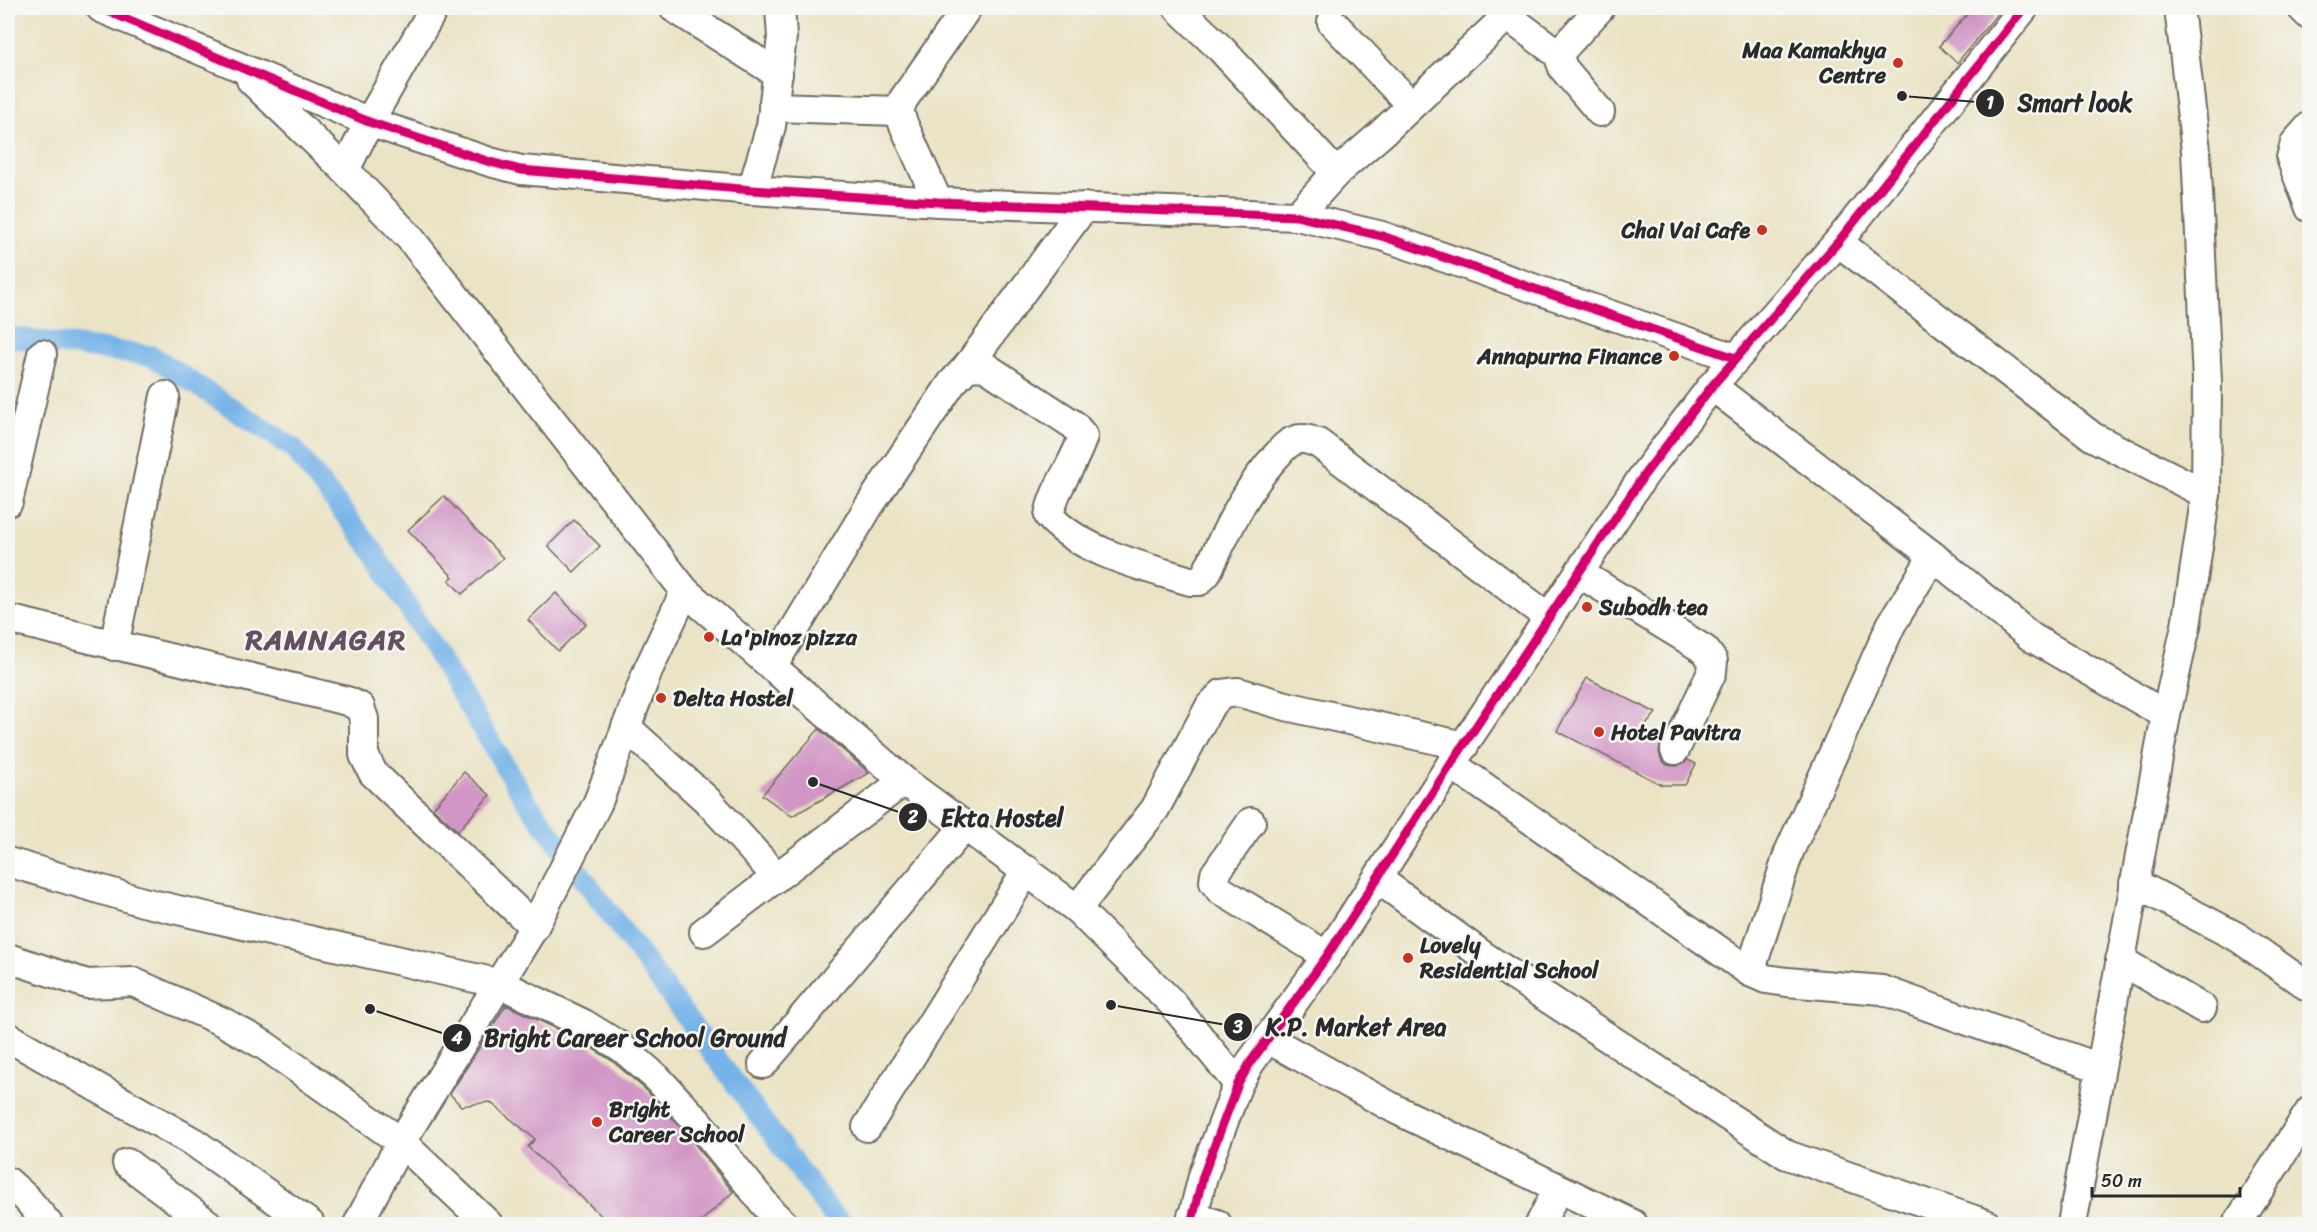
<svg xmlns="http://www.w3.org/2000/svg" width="2317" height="1232" viewBox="0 0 2317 1232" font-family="Sriracha,sans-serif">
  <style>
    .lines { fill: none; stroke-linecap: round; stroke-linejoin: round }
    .canal { stroke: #75b3e8; stroke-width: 21 }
    .building { fill: #d196c5 }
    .minor-casing { stroke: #6e6b61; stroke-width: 32 }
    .minor { stroke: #fff; stroke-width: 28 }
    .cycleway-casing { stroke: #f6f6f2; stroke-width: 13 }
    .cycleway { stroke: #d6006c; stroke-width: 9 }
    .poi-dot { fill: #c8321e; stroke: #f6f6f2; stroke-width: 2 }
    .labels { text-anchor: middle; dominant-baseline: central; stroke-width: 5; stroke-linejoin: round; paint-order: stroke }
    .poi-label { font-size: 22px; font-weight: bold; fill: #2b2b2b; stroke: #f6f6f2; text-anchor: start }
    .district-label { font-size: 28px; font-weight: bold; letter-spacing: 1.5px; fill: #655061; stroke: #f6f6f2 }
    .leader { fill: none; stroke: #2b2b2b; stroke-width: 2 }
    .callout-dot { fill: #2b2b2b; stroke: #f6f6f2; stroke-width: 2 }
    .mark-label { font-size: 18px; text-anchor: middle; font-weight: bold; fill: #fff }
    .callout-label { font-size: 24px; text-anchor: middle; font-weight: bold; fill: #2b2b2b; stroke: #f6f6f2; stroke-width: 5; stroke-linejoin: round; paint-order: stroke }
  </style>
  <rect width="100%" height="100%" fill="#f6f6f2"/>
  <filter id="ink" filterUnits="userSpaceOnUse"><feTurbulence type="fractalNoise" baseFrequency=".0167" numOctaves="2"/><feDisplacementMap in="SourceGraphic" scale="12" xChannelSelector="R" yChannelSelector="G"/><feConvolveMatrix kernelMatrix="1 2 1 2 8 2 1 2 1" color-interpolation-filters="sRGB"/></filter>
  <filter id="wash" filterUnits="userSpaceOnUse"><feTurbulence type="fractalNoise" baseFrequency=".008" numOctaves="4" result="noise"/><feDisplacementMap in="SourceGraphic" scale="24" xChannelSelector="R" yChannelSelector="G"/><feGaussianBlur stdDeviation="1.35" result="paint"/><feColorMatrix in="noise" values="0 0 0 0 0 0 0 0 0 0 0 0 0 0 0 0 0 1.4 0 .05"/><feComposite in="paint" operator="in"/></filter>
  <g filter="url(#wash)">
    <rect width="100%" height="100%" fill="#ebe3c5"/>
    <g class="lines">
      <polyline class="canal" points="8,337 152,356 293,448 375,553 525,799 833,1216 844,1224"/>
    </g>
    <g id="blocks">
      <g class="building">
        <polygon points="1973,8 2002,8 1957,63 1939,46"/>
        <polygon points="444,496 503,558 462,594 449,580 453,577 408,530"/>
        <polygon points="574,520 600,546 574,572 548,546"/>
        <polygon points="556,593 586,624 558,651 528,620"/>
        <polygon points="1587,678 1656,713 1639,733 1660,744 1659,752 1661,759 1667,765 1677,766 1688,760 1696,764 1685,785 1662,785 1557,731"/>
        <polygon points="819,729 869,773 792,816 762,795"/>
        <polygon points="464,772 490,795 458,831 433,808"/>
        <polygon points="506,1005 576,1038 611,1060 646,1090 686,1133 733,1192 698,1224 610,1224 528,1147 535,1139 490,1102 461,1106 450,1094"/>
      </g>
    </g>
  </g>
  <g filter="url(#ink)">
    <use href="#blocks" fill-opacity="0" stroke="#6e6b61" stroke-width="1.5"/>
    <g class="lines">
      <g class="minor-casing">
        <g id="minor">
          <polyline points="101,8 369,122 490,162 521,170 752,190 938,202 1297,216 1382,236 1735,358"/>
          <polyline points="674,8 778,74"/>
          <polyline points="1178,8 1222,50 1336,173"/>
          <polyline points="1503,8 1507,16 1558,54 1563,68 1600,112"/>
          <polyline points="2302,8 2310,16"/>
          <polyline points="1332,22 1411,105"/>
          <polyline points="1558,54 1600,8"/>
          <polyline points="251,80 345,170 410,238 685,591 904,781 1077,909 1171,1002 1238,1084"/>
          <polyline points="773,107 899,111"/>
          <polyline points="2310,126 2295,143 2291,158 2310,208"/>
          <polyline points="345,170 369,122 434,8"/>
          <polyline points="752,190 771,126 782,37 780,8"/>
          <polyline points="938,202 903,123 899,111 903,100 967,8"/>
          <polyline points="1297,216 1336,173 1380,135 1507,16"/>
          <polyline points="1838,242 2093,437 2206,494"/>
          <polyline points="967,367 1084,207"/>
          <polyline points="1712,386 1933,556 2031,637 2166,715"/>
          <polyline points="8,502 42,354"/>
          <polyline points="1579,573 1705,650 1713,661 1712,672 1675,750"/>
          <polyline points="8,619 347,701 360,707 364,719 364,755 373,773 534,927"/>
          <polyline points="114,646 165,396"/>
          <path d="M 772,667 L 869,506 L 952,383 L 967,367 L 984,366 L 1074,425 L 1083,436 C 1075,464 1054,487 1049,516 C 1081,552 1145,567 1190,581 L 1199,581 L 1206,574 C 1227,531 1245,489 1278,454 C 1283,448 1288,442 1296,440 C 1303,437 1311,441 1318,443 L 1549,618"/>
          <polyline points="626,727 708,801 777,877"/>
          <polyline points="1451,764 1750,972 1766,979 1787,982 1882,990 2100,1068"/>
          <polyline points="1251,822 1215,874 1214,882 1220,890 1327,956"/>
          <polyline points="8,862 143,902 501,984 584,1024 621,1047 657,1078 698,1122 772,1213 784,1224"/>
          <polyline points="1378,879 1485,957 1787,1155 1986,1224"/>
          <polyline points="2134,883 2239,938 2310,988"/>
          <polyline points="1077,909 1155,809 1210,706 1222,694 1238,692 1286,706 1464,746"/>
          <polyline points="704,932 904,781"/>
          <polyline points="8,958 87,984 133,982 223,1022 264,1045 401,1142 488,1224"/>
          <polyline points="2120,960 2202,1008"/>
          <polyline points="1750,972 1789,852 1891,625 1933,556"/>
          <polyline points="8,1037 195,1143 310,1224"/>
          <polyline points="1268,1039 1397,1110 1633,1224"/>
          <polyline points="763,1064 965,826"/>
          <polyline points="867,1127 1027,870"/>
          <polyline points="127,1163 208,1224"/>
          <polyline points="8,1182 27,1199 48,1224"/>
          <polyline points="1192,1216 1217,1224"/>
          <polyline points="358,1224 401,1142 534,927 598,802 648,670 685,591"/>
          <polyline points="1191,1224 1203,1176 1238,1084 1250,1063 1327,956 1451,764 1644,475 1712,386 1838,242 2024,8"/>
          <polyline points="1540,1224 1558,1189"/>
          <polyline points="2072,1224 2166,715 2186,626 2206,494 2207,381 2196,151 2179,8"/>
          <polyline points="2237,1224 2310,1111"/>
        </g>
      </g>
      <use href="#minor" class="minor"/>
      <g class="cycleway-casing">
        <g id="cycleway">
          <polyline points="101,8 369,122 490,162 521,170 752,190 938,202 1297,216 1382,236 1735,358"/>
          <polyline points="1191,1224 1203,1176 1238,1084 1250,1063 1327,956 1451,764 1644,475 1712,386 1838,242 2024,8"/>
        </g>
      </g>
      <use href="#cycleway" class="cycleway"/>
    </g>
  </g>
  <g class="poi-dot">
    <circle cx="1898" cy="63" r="6"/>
    <circle cx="1762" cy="230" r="6"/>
    <circle cx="1674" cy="356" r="6"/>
    <circle cx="1587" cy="607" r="6"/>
    <circle cx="709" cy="637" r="6"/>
    <circle cx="661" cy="698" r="6"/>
    <circle cx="1599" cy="732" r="6"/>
    <circle cx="1408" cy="958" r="6"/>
    <circle cx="597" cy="1122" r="6"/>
  </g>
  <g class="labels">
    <g class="poi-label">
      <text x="1886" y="50" text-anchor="end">Maa Kamakhya<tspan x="1886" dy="25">Centre</tspan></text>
      <text x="1750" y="230" text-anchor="end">Chai Vai Cafe</text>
      <text x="1662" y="356" text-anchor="end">Annapurna Finance</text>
      <text x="1599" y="607">Subodh tea</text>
      <text x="721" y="637">La'pinoz pizza</text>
      <text x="673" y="698">Delta Hostel</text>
      <text x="1611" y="732">Hotel Pavitra</text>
      <text x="1420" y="945">Lovely<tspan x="1420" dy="25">Residential School</tspan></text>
      <text x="609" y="1109">Bright<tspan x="609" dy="25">Career School</tspan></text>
    </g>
    <g class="district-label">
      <text x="326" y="639">RAMNAGAR</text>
    </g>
  </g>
  <path class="leader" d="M1902 96L1990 103M813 782L913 817M1111 1005L1238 1027M370 1009L457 1038"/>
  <g class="callout-dot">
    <circle cx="1902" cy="96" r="6"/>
    <circle cx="813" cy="782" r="6"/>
    <circle cx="1111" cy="1005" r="6"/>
    <circle cx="370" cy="1009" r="6"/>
    <circle cx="1990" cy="103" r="15"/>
    <circle cx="913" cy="817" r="15"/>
    <circle cx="1238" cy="1027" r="15"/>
    <circle cx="457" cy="1038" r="15"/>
  </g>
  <g class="mark-label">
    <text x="1990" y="109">1</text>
    <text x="913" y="823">2</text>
    <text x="1238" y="1033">3</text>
    <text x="457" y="1044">4</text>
  </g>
  <g class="callout-label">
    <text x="2075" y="111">Smart look</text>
    <text x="1002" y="826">Ekta Hostel</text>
    <text x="1356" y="1035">K.P. Market Area</text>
    <text x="635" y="1046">Bright Career School Ground</text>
  </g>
  <rect width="2317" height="1232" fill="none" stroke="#f6f6f2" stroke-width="30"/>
  <path d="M2092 1187v9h148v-9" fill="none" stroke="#2b2b2b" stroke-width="3"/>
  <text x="2101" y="1187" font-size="18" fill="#2b2b2b" stroke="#f6f6f2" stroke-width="4.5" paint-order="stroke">50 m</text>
</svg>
